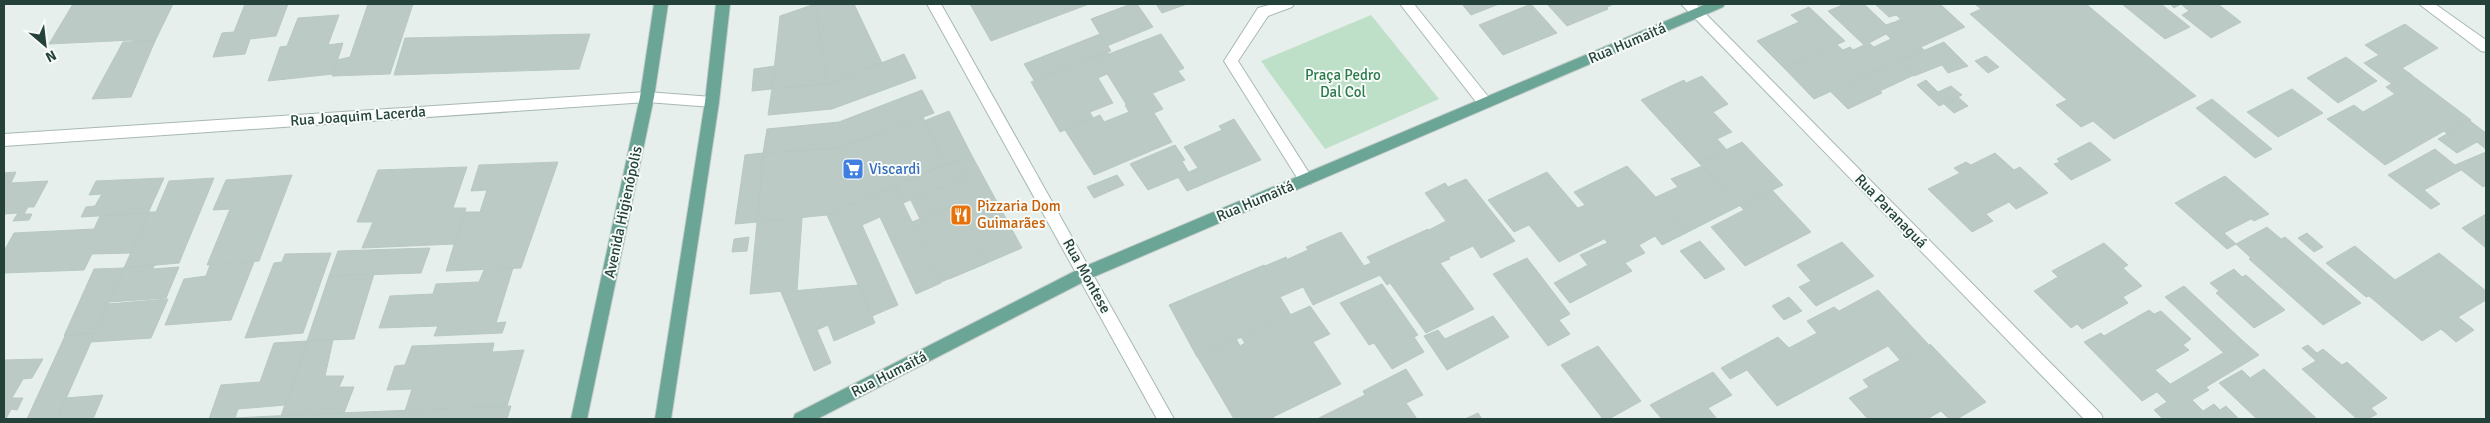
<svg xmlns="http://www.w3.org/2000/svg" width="2490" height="423" viewBox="0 0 2490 423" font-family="Signika,sans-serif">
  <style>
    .green { fill: #bfe0c8 }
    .building { fill: #bbcac4; stroke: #b8c9c2; fill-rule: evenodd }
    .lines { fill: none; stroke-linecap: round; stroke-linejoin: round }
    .minor-casing { stroke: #a8b8b2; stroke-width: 2 }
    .major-casing { stroke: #c2cac8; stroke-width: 2 }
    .minor { fill: #fff; fill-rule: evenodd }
    .major { fill: #6aa596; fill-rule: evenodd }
    .labels { text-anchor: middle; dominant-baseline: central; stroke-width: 4; stroke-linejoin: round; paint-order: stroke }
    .street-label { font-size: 15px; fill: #24423a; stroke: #f7fbf9 }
    .park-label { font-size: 15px; fill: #2d7a4b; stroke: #f7fbf9 }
    .shop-label { font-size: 15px; fill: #366cbe; stroke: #f7fbf9; text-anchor: start }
    .food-label { font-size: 15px; fill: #c56008; stroke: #f7fbf9; text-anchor: start }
  </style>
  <rect width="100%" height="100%" fill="#e6efeb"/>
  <polygon class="green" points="1371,15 1439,99 1325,149 1261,61"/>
  <g class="building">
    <polygon points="73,4 173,4 155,41 132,43 133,40 49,44"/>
    <polygon points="245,4 288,4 276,36 250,39 245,54 213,57 222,33 234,32"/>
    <polygon points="368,4 413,4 390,74 332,76 337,60 350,57"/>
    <polygon points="815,4 828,84 772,89 780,16"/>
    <polygon points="815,4 854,4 882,63 828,84"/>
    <polygon points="970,4 1089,4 991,41"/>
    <polygon points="1131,4 1137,4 1153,27 1107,46 1091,19"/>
    <polygon points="1156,4 1187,4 1162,13"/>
    <polygon points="1462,4 1499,4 1471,15"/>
    <polygon points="1531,4 1557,33 1503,55 1479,25"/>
    <polygon points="1547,4 1614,4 1607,7 1608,9 1567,26"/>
    <path d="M 1845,4 L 1864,4 L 1886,25 L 1894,22 L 1924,50 L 1876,71 L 1853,50 L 1864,45 L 1828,11 ZM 1886,34 L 1891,39 L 1874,47 L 1869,43 Z"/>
    <polygon points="1875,4 1940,4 1965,27 1921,47 1895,22 1901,19 1896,15 1889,17"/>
    <polygon points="1975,4 2086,4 2196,96 2114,139 2093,121 2081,127 2056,105 2067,100 1970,14 1981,9"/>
    <polygon points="2122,4 2161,4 2190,27 2165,39"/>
    <polygon points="2170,4 2218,4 2241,22 2211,38 2182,15 2189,11 2181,4 2174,8"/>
    <polygon points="1809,7 1845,41 1784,68 1757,41 1799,22 1791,15"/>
    <polygon points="339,15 328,45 343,43 333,74 268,81 280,47 287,46 298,18"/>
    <polygon points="2405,24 2438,48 2402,68 2412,75 2392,84 2364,63 2379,55 2365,45"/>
    <polygon points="590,34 579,69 394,75 405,38"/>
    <polygon points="1100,34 1111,51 1034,80 1024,64"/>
    <polygon points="1161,34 1184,68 1178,71 1185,80 1126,104 1096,56 1107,52 1109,54"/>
    <polygon points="155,41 131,97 92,99 123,42"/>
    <polygon points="1944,42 1968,66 1948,73 1942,65 1914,76 1899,61"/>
    <polygon points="1837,45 1843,50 1850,47 1876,71 1814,99 1784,68"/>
    <polygon points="904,54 916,78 832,109 768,115 772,89 828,84"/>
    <polygon points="1096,56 1107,74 1098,78 1113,103 1090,112 1093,118 1060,132 1031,82"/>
    <polygon points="1986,56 1999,67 1988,73 1975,61"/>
    <polygon points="2346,57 2377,81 2338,103 2307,78"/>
    <polygon points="1899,61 1914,75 1880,91 1865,76"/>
    <polygon points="775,66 772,89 752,91 754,69"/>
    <polygon points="2410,74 2471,120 2447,134 2444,131 2385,165 2327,119 2354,105 2363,112 2395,94 2386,87"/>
    <polygon points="1702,76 1728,104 1713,112 1732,132 1717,139 1726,149 1699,163 1641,100 1684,80 1686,83"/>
    <polygon points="1865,76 1882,93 1848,109 1831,92"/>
    <polygon points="1926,80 1938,92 1951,86 1962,95 1939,106 1917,85"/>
    <polygon points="2292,89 2323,113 2278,137 2247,112"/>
    <polygon points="922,90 934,113 840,148 763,153 767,129 839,122"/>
    <polygon points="1153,94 1163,109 1154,113 1172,142 1094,175 1065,130 1100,115 1104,122 1129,112 1125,105"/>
    <polygon points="1958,97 1968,106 1954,113 1944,104"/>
    <polygon points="2212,99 2272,149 2255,158 2196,108"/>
    <polygon points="949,111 971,154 838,209 771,214 775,156 851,150"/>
    <polygon points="923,117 946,165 827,215 757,222 763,153 840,148"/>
    <polygon points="1234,119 1261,160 1187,191 1178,177 1198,168 1184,147 1222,130 1219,126"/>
    <polygon points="2470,121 2486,133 2486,149 2477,142 2457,153 2438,139"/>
    <polygon points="1742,142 1783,185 1739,206 1699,163"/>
    <polygon points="2090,142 2111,160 2071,180 2054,164 2060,162 2057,159"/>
    <polygon points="1175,145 1185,160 1182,161 1189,173 1148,190 1130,164"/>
    <polygon points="2435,149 2461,170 2424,190 2440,204 2431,209 2388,175"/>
    <polygon points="2486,152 2486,185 2483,187 2455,165"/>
    <polygon points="763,153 757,222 735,224 745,155"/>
    <polygon points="1995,153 2014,170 2020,167 2048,193 2016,209 2009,202 1986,214 1993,221 1972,232 1928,189 1960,173 1954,168 1966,162 1971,165"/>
    <polygon points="971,154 1022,248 949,279 902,182"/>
    <polygon points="958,160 967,177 903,203 895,186"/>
    <polygon points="558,162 521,268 446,271 464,212 480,212 487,190 471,191 479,165"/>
    <polygon points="1627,166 1688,232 1662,245 1655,236 1639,245 1645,253 1625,263 1578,208 1585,205 1574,192"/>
    <polygon points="1702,166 1739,206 1688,232 1656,197 1678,187 1671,179"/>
    <polygon points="467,167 453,208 466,208 455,244 362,248 373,222 357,222 378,170"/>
    <polygon points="16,172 11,183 48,181 34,207 28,207 24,214 32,214 29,220 13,221 18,213 4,214 4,173"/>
    <polygon points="1547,172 1604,239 1559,262 1529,225 1514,232 1488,200"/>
    <polygon points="292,175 259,261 207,265 230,209 213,210 226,180"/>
    <polygon points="1117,175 1124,185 1094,198 1087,187"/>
    <polygon points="2225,176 2269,214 2254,221 2251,219 2224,233 2236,244 2227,249 2175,203"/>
    <polygon points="164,178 148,213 81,217 86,207 95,206 102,194 89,195 96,181"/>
    <polygon points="214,178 179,263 124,268 149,212 156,212 169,181"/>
    <polygon points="1466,179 1515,241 1481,258 1473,246 1449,257 1429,230 1446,221 1425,193 1445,183 1448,187"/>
    <polygon points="895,186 941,283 916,294 880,217 862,225 898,305 872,316 827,215"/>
    <polygon points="1772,190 1811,232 1745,266 1711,227 1744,210 1740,206"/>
    <polygon points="958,204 987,263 941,282 912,222"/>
    <polygon points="148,213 131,253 92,254 84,270 4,273 4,251 14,233 94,229 100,216"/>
    <polygon points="2486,214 2486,248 2462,228"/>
    <polygon points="802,218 797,290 750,294 757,222"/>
    <polygon points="2267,227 2281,239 2285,237 2361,303 2323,325 2249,259 2251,258 2236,244"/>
    <polygon points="1428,229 1450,259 1440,263 1474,309 1426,333 1390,283 1387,285 1367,257"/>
    <polygon points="1341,232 1364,266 1371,263 1380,275 1313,305 1288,259 1308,250 1306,247"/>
    <polygon points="2307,233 2323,247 2314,252 2298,238"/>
    <polygon points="749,237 747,251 732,252 734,239"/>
    <polygon points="1700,241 1725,269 1705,279 1680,251"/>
    <polygon points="1842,242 1874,276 1816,306 1799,287 1811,281 1797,265"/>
    <polygon points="1607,243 1632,271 1570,303 1554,283 1588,265 1580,255"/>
    <polygon points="2104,243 2128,265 2123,268 2142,286 2123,297 2128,303 2082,329 2077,324 2071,328 2034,291 2058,277 2052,271"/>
    <polygon points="2355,246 2395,280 2439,253 2486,291 2486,300 2458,317 2474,330 2456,342 2441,329 2422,341 2369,296 2366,297 2326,263"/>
    <polygon points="430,248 421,273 329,276 338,251"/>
    <polygon points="331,253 303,333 245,338 274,263 282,262 285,254"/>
    <polygon points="1286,257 1303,287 1280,297 1291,315 1197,357 1169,305 1264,265 1265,266"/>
    <polygon points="1527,258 1570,314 1559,320 1570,334 1548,346 1493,274"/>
    <polygon points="254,262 231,320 165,325 184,279 206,276 210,265"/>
    <polygon points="154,265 153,269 179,267 166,298 109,302 124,268"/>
    <polygon points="124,268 95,333 64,336 94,269"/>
    <polygon points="513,268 496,323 506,322 502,333 434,336 438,326 379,328 390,296 433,294 436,284 479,282 484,270"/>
    <polygon points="2234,269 2242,277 2246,275 2285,310 2254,328 2216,293 2219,291 2210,283"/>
    <polygon points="374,274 354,339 307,341 329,276"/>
    <polygon points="1382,284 1418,335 1414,337 1424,352 1392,369 1374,343 1369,345 1340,303"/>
    <polygon points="859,285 875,323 834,341 828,325 817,330 831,363 814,371 781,292"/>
    <polygon points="2184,286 2243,341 2223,352 2165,297"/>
    <polygon points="1878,290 1928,344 1900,360 1888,346 1777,406 1747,370 1730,379 1721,368 1778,337 1789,348 1817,333 1807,321 1834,307 1839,311"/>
    <polygon points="1789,297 1802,311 1784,320 1772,306"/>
    <polygon points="168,299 151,338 91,342 108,304"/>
    <polygon points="1310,306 1330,334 1313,342 1341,384 1273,417 1275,419 1234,419 1197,356 1236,339 1240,346 1245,343 1241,337"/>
    <polygon points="2149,310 2154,314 2161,311 2191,339 2183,345 2189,350 2155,370 2170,384 2142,401 2084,342 2101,333 2104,336"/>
    <polygon points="1493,316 1509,337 1447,370 1424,336 1438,330 1445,339"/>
    <polygon points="95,333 57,419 27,419 65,336"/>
    <polygon points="333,340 325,376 344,376 339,387 354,387 344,413 281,416 307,341"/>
    <polygon points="307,341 285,405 238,409 235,418 209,419 221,385 260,382 274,343"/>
    <polygon points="2243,341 2259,355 2206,387 2191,372"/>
    <polygon points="494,343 492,352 524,350 507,406 405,411 412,389 387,390 395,366 405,365 412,346"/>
    <polygon points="1930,344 1986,402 1957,419 1949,419 1941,411 1927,419 1868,419 1849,398 1869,387 1863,380"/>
    <polygon points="2308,345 2317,353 2323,349 2342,365 2347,362 2387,398 2371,408 2377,414 2368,419 2357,419 2302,369 2316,361 2302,348"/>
    <polygon points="1598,346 1641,401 1609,419 1603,419 1561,365"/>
    <polygon points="43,359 32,378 23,379 12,398 23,398 17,410 11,409 6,419 4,419 4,360"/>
    <polygon points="1406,369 1423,395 1406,403 1417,419 1317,419 1365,395 1363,391"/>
    <polygon points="2264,369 2317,419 2257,419 2219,383 2242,370 2250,378"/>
    <polygon points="1713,372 1732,395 1708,408 1717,419 1662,419 1650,405"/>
    <polygon points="2191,372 2209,390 2192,400 2203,411 2214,404 2220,410 2226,406 2239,419 2163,419 2154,410 2167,402 2157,392"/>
    <polygon points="103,395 93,419 57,419 66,398"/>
    <polygon points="511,406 507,419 313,419 315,414"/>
    <polygon points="1478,413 1482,419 1465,419"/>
    <polygon points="315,414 313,419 214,419"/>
  </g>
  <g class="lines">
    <g class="minor-casing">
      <g id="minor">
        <polygon points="927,4 941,4 1174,419 1157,419"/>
        <polygon points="1273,4 1294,4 1292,7 1268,16 1238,61 1311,176 1313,180 1311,184 1301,184 1224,61 1258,8"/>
        <polygon points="1400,4 1414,4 1490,99 1492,103 1490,107 1480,107"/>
        <polygon points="1681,4 1696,4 2101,414 2103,419 2084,419"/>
        <polygon points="2419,4 2435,4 2486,40 2486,52 2481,51"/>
        <polygon points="647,92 712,97 717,98 719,102 717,106 712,107 647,102 4,146 4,134"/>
      </g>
    </g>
    <g class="major-casing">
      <g id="major">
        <polygon points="654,4 668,4 654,97 587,419 571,419 640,97"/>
        <polygon points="716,4 730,4 719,102 671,419 655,419 705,102"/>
        <polygon points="1706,4 1725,4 1723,7 1091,278 817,419 793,419 795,414 1081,268"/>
      </g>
    </g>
    <use href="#minor" class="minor"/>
    <use href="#major" class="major"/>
  </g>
  <defs>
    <g id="supermarket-square" transform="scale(1.125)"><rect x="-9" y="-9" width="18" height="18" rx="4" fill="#3f7fe0" stroke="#f7fbf9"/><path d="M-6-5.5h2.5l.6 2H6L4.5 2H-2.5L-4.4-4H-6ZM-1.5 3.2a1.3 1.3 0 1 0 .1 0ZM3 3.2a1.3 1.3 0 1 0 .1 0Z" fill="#fff"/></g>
    <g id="restaurant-square" transform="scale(1.125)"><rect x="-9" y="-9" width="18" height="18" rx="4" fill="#e8710a" stroke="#f7fbf9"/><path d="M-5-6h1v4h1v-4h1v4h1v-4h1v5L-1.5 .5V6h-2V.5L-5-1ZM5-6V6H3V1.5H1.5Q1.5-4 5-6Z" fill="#fff"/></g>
  </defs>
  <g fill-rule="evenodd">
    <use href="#supermarket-square" x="853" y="169"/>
    <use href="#restaurant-square" x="961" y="215"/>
  </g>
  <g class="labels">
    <g class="street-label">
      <text transform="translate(1627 43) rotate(-23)">Rua Humaitá</text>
      <text transform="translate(358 116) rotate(-4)">Rua Joaquim Lacerda</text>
      <text transform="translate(1255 201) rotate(-23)">Rua Humaitá</text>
      <text transform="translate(1891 211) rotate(46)">Rua Paranaguá</text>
      <text transform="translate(623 212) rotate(-78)">Avenida Higienópolis</text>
      <text transform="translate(1087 276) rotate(61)">Rua Montese</text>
      <text transform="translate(889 374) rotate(-27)">Rua Humaitá</text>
    </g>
    <g class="park-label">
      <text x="1343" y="75">Praça Pedro<tspan x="1343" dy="17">Dal Col</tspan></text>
    </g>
    <g class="shop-label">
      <text x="869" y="169">Viscardi</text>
    </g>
    <g class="food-label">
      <text x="977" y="206">Pizzaria Dom<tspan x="977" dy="17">Guimarães</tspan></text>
    </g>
  </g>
  <rect width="2490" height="423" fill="none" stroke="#24423a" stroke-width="10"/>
  <g transform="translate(45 45) rotate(152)" stroke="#f7fbf9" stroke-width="4" paint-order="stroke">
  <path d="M0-4L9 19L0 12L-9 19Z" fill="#24423a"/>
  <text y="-8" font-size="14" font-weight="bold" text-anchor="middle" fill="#24423a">N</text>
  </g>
</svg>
